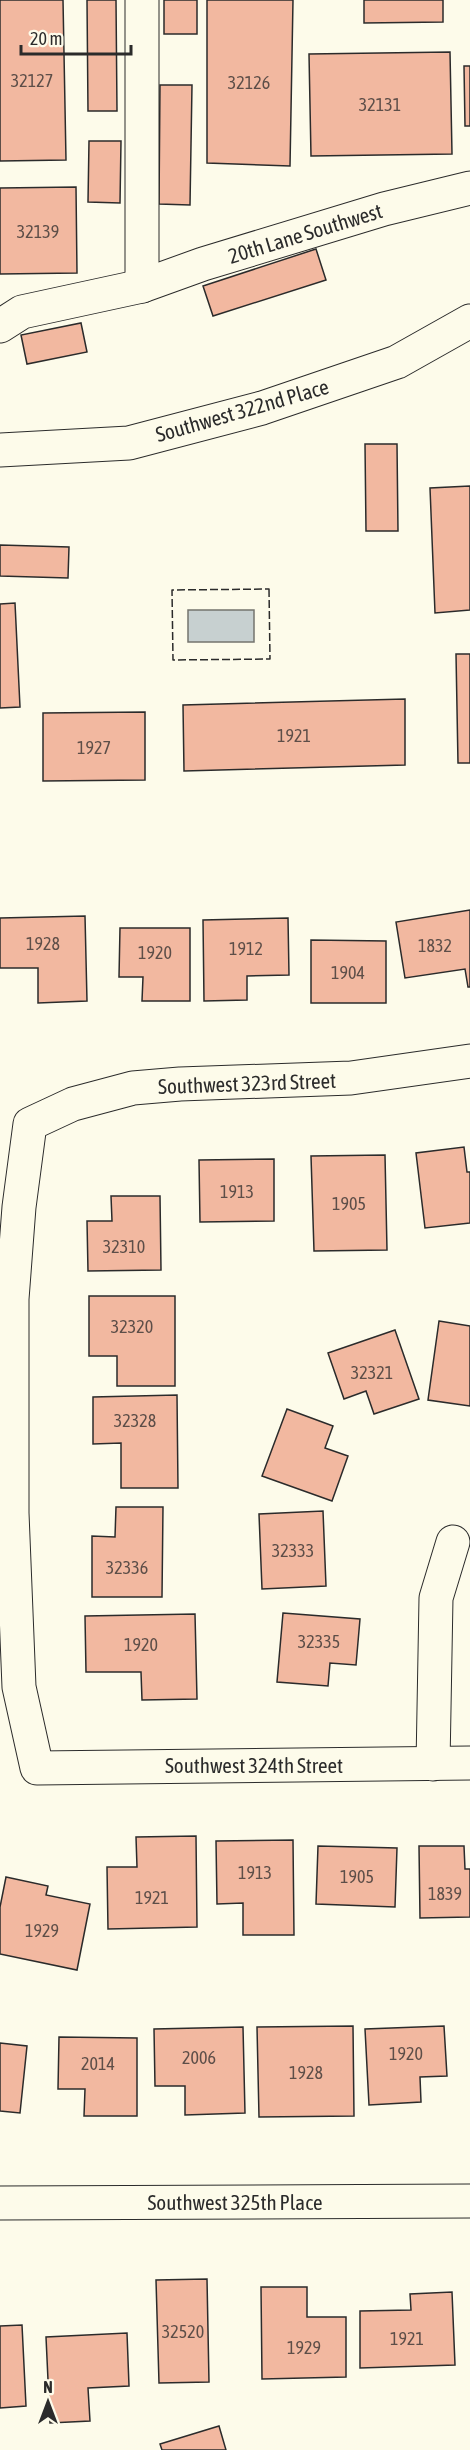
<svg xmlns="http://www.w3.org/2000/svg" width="470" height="2450" viewBox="0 0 470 2450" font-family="'Asap Condensed',sans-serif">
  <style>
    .water { fill: #c7d0d0; stroke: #74746e; stroke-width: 1.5 }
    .building { fill: #f2b8a0; stroke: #2b2b2b; stroke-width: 1.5 }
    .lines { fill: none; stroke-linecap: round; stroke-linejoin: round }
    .minor-casing { stroke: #2b2b2b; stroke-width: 35 }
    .minor { stroke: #fdfbea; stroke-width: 33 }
    .fence { stroke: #2b2b2b; stroke-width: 1.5; stroke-dasharray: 8 3; stroke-linecap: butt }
    .labels { text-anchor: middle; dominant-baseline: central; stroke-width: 4.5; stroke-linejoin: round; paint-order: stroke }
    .number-label { font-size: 18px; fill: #5d4e48 }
    .street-label { font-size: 21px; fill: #2b2b2b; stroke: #fdfbea }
  </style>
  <rect width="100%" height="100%" fill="#fdfbea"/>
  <rect class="water" x="188" y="610" width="66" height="32"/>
  <g class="building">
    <polygon points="0,0 63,0 66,160 0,161"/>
    <polygon points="87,0 116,0 117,111 88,111"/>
    <rect x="164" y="0" width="33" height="34"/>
    <polygon points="207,0 293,0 290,166 207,163"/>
    <polygon points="364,0 443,0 443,22 364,23"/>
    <polygon points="450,52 452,154 311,156 309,54"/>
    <polygon points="464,66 470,66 470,126 465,126"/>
    <polygon points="160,85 192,85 190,205 159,204"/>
    <polygon points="89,141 121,141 120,203 88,202"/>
    <polygon points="76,187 77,273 0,274 0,188"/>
    <polygon points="316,249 326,280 213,316 203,286"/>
    <polygon points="81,323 87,352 27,364 21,335"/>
    <polygon points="365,444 397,444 398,531 366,531"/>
    <polygon points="470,486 470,610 435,613 430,488"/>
    <polygon points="0,545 69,547 68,578 0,576"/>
    <polygon points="15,603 20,707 0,708 0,604"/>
    <polygon points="456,654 470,654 470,763 458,763"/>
    <polygon points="405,699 405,765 184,771 183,705"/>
    <polygon points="145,712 145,780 43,781 43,713"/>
    <polygon points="470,910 470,987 468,987 465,969 405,978 396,922"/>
    <polygon points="85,916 87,1001 38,1003 38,968 0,968 0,918"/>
    <polygon points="288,918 289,975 247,976 247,1000 204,1001 203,920"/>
    <polygon points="120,928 190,928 190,1001 142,1001 143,977 119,977"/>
    <polygon points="311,940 386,941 386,1003 311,1003"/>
    <polygon points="464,1147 467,1172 470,1172 470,1223 425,1228 416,1153"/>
    <polygon points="385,1155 387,1250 314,1251 311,1156"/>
    <polygon points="274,1159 274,1221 200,1222 199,1160"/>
    <polygon points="111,1196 160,1196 161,1270 88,1271 87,1221 112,1221"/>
    <polygon points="89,1296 175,1296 175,1386 117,1386 117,1356 89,1356"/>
    <polygon points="439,1321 470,1326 470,1406 428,1400"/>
    <polygon points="395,1330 419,1399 374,1414 366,1391 344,1399 328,1353"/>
    <polygon points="177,1395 178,1488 121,1488 121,1443 93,1444 93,1397"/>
    <polygon points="287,1409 333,1426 325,1448 348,1456 332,1501 262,1476"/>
    <polygon points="116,1507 163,1507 162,1597 92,1597 92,1536 115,1537"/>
    <polygon points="323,1511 326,1586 262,1589 259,1514"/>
    <polygon points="283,1613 360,1619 356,1665 330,1663 328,1686 277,1682"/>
    <polygon points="195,1614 197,1699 142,1700 141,1672 86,1672 85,1616"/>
    <polygon points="196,1836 197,1927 108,1929 107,1867 137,1867 136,1837"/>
    <polygon points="293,1840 294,1935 243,1935 243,1903 217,1904 216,1841"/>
    <polygon points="318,1846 397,1848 395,1907 316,1904"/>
    <polygon points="419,1846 464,1846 465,1869 470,1869 470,1917 420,1918"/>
    <polygon points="6,1877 48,1886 46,1895 90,1904 77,1970 0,1954 0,1907"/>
    <polygon points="353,2026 354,2116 259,2117 257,2027"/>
    <polygon points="444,2026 447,2076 420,2077 421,2102 369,2105 365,2029"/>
    <polygon points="243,2027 245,2113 185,2115 185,2086 155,2086 154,2029"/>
    <polygon points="59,2037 137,2038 137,2116 84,2116 85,2089 58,2089"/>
    <polygon points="0,2043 27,2046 20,2113 0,2111"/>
    <polygon points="207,2279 209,2382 159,2383 156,2280"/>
    <polygon points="261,2287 307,2287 307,2317 346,2317 346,2377 262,2379"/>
    <polygon points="452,2292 455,2365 360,2368 360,2311 411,2310 410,2294"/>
    <polygon points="22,2325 26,2406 0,2408 0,2326"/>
    <polygon points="127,2333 129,2386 88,2388 90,2421 50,2423 46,2337"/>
    <polygon points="219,2426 226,2450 162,2450 160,2444"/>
  </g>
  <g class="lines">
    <g class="minor-casing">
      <g id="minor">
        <polyline points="142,0 142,286"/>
        <polyline points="0,326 22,312 142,286 203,264 384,209 470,188"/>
        <polyline points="0,450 129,443 262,408 397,362 470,321"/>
        <polyline points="470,1061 351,1078 180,1084 133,1088 73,1104 30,1124 19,1207 12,1299 12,1513 19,1687 37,1768 470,1763"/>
        <polyline points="433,1764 436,1598 453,1542"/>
        <polyline points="0,2203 470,2201"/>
      </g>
    </g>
    <use href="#minor" class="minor"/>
    <polygon class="fence" points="269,589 270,659 173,660 172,590"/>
  </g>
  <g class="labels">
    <g class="number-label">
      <text x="32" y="80">32127</text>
      <text x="249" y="82">32126</text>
      <text x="380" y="104">32131</text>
      <text x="38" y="231">32139</text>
      <text x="294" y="735">1921</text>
      <text x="94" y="747">1927</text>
      <text x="43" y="943">1928</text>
      <text x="435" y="945">1832</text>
      <text x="246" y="948">1912</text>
      <text x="155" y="952">1920</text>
      <text x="348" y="972">1904</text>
      <text x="237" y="1191">1913</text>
      <text x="349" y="1203">1905</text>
      <text x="124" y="1246">32310</text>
      <text x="132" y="1326">32320</text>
      <text x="372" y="1372">32321</text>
      <text x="135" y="1420">32328</text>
      <text x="293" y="1550">32333</text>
      <text x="127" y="1567">32336</text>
      <text x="319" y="1641">32335</text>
      <text x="141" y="1644">1920</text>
      <text x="255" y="1872">1913</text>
      <text x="357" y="1876">1905</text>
      <text x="445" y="1893">1839</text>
      <text x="152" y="1897">1921</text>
      <text x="42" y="1930">1929</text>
      <text x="406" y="2053">1920</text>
      <text x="199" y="2057">2006</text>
      <text x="98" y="2063">2014</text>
      <text x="306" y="2072">1928</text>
      <text x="183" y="2331">32520</text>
      <text x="407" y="2338">1921</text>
      <text x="304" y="2347">1929</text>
    </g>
    <g class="street-label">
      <text transform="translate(305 233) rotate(-17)">20th Lane Southwest</text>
      <text transform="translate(242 410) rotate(-16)">Southwest 322nd Place</text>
      <text transform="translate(247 1083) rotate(-2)">Southwest 323rd Street</text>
      <text x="254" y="1765">Southwest 324th Street</text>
      <text x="235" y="2202">Southwest 325th Place</text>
    </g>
  </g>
  <g transform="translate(48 2402)" stroke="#fdfbea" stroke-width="4.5" paint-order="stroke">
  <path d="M0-4.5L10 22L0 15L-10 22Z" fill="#2b2b2b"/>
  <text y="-9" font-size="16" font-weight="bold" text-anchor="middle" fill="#2b2b2b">N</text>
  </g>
  <path d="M21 45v9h110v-9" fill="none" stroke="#2b2b2b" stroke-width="3"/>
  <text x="30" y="45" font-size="18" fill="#2b2b2b" stroke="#fdfbea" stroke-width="4.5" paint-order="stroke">20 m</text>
</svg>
